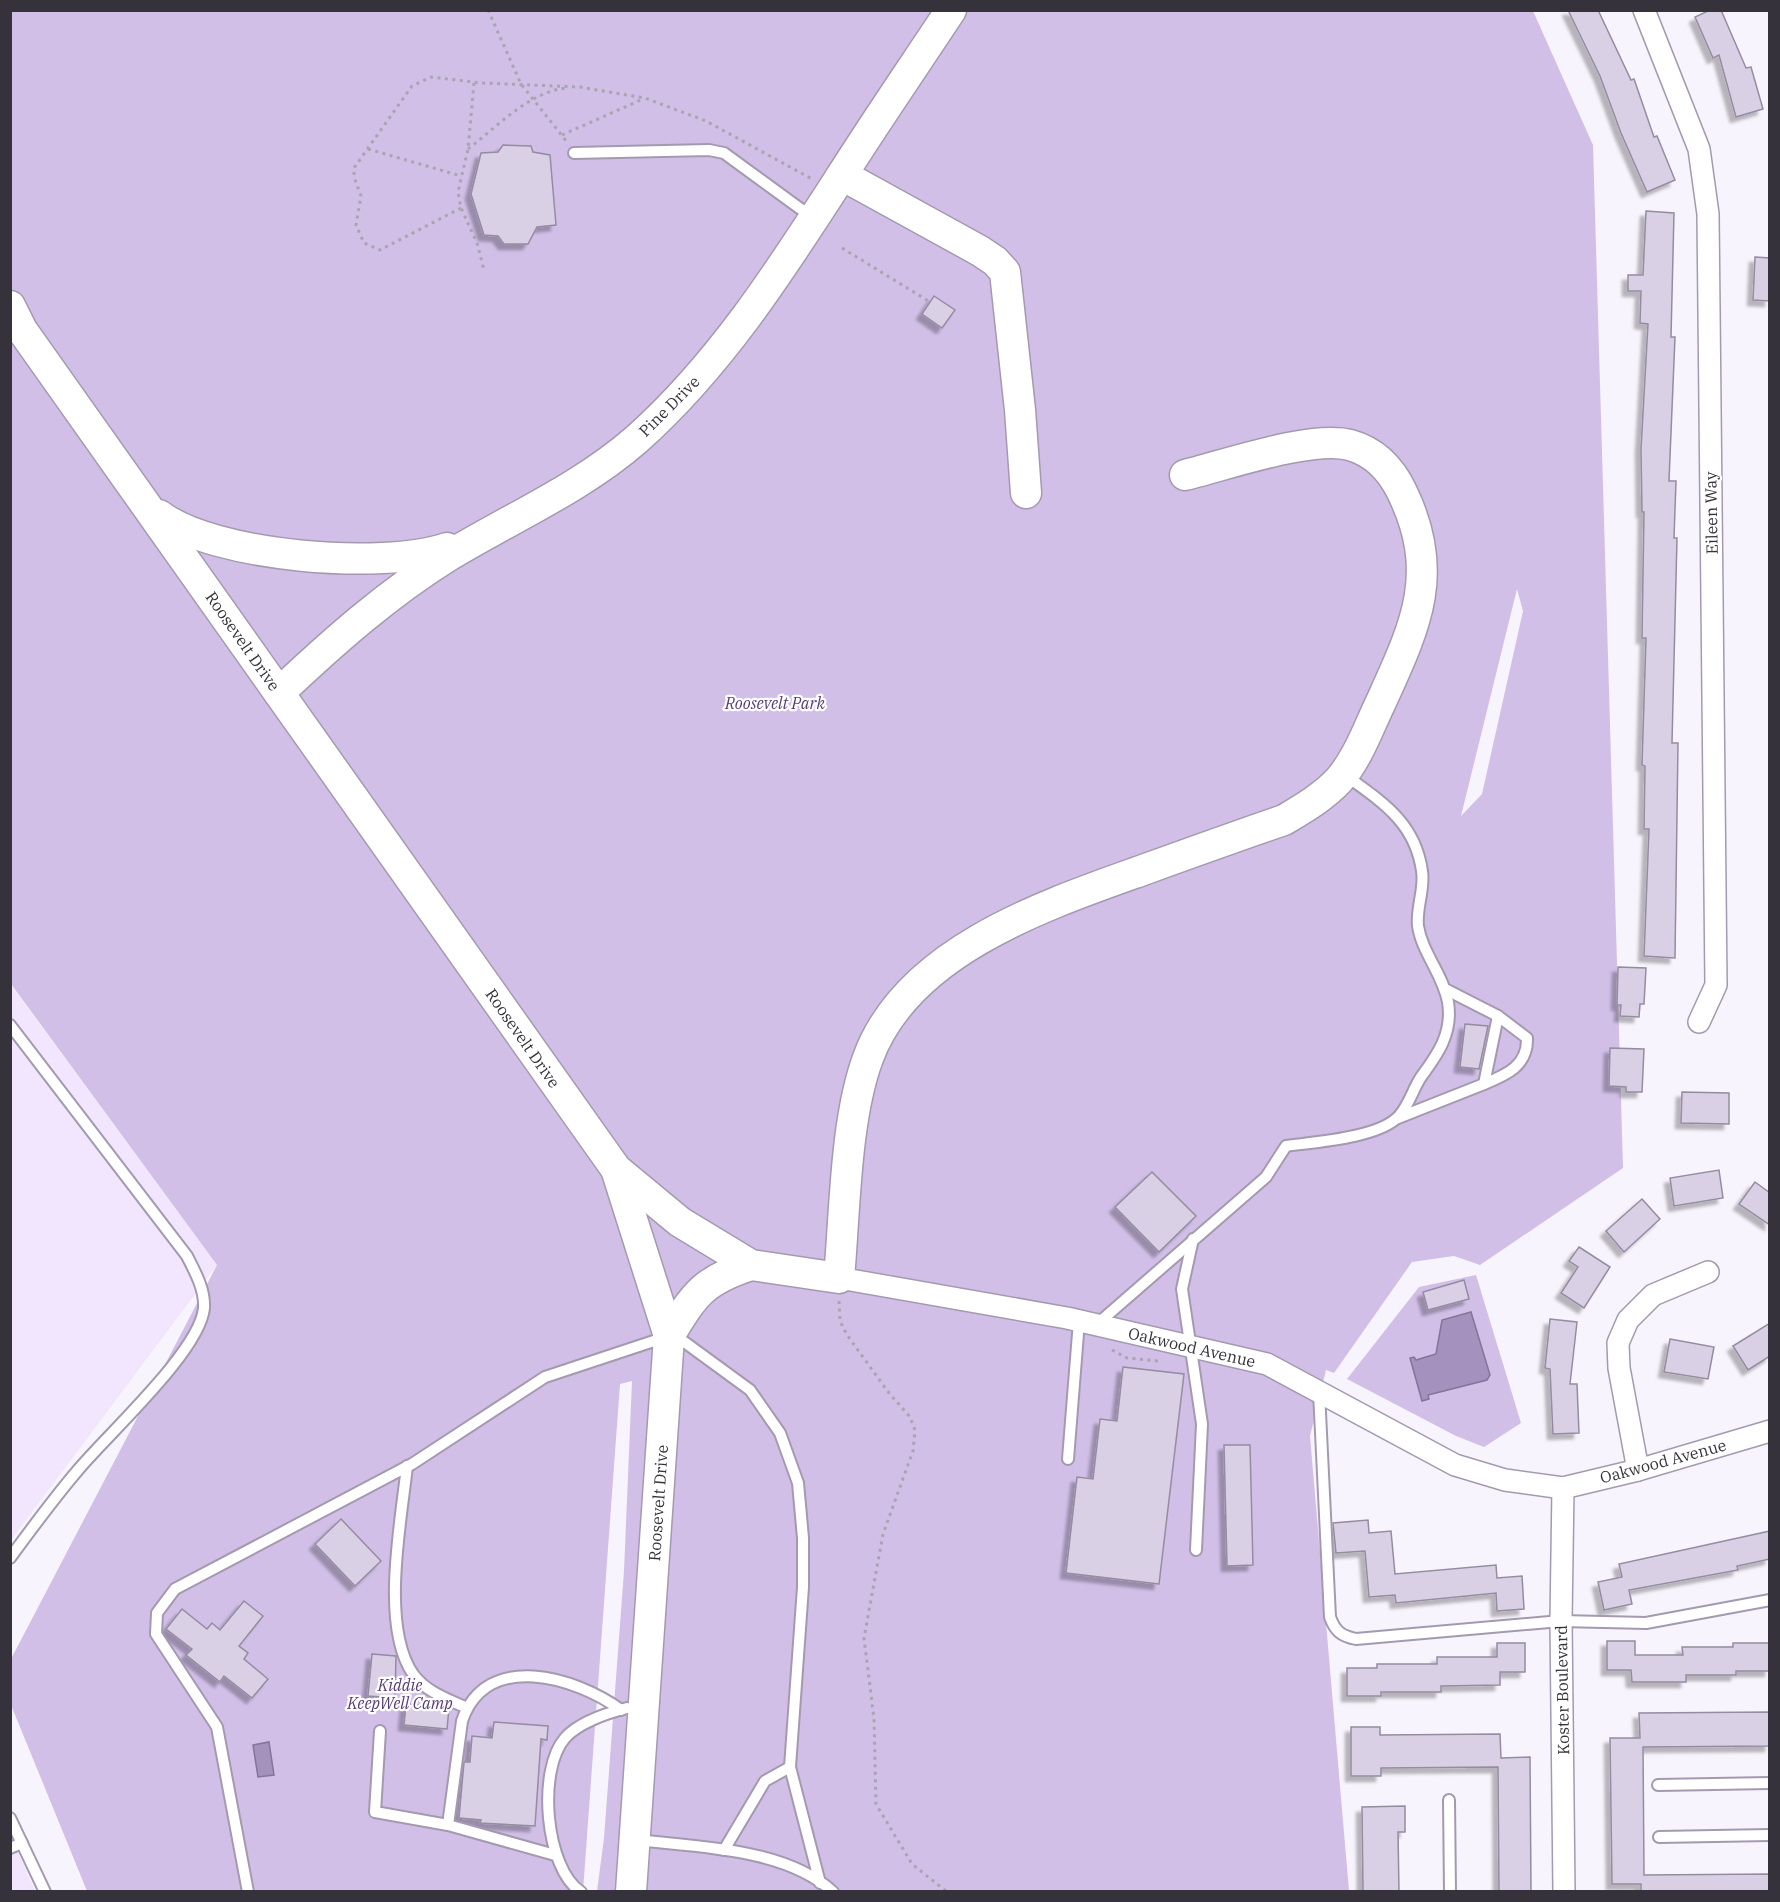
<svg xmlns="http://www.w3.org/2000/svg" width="1780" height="1902" viewBox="0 0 1780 1902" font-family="'IBM Plex Serif',serif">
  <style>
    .built { fill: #f1e6fe }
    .green { fill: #d1bfe8; fill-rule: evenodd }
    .water { fill: #a591be; stroke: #847497; stroke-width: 1.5 }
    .building { fill: #dad0e6; stroke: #958ca1; stroke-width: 1.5; filter: url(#shadow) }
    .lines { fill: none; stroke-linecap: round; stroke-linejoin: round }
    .lane-casing { stroke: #a49ab0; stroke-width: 14 }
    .street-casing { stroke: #a49ab0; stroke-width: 24 }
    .secondary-casing { stroke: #a49ab0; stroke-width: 33 }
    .path { stroke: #a9a5ae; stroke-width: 3; stroke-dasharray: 3 4.5; stroke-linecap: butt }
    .lane { stroke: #fff; stroke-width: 10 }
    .street { stroke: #fff; stroke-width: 21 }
    .secondary { stroke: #fff; stroke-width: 30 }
    .labels { text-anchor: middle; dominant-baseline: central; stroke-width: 4.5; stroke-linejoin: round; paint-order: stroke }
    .street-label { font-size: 16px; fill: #36323b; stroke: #fff }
    .park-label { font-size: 16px; font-style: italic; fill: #583b75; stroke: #fff }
  </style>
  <defs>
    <filter id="shadow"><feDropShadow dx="-5.5" dy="5.5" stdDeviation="1.5" flood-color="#0004"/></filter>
  </defs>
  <rect width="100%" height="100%" fill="#f8f4fd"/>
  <g class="built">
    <polygon points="10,984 217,1265 11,1540 10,1540"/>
    <polygon points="11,1836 35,1891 11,1891"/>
  </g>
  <g class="green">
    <path d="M 10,11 L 1533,11 L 1593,145 L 1623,1168 L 1480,1265 L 1454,1256 L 1412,1262 L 1334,1373 L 1326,1370 L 1310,1436 L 1349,1891 L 597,1891 L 604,1838 L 624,1571 L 632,1381 L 620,1384 L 583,1891 L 87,1891 L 11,1705 L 11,1659 L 217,1265 L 11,984 ZM 1517,589 L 1523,611 L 1482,794 L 1461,816 Z"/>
    <polygon points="1476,1275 1521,1423 1484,1447 1456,1436 1347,1379 1419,1287"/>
  </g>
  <g class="water">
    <polygon points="1471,1312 1490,1375 1487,1380 1428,1395 1429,1399 1422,1401 1410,1358 1414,1357 1416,1360 1436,1354 1442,1320"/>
    <polygon points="269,1742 274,1775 258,1777 253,1745"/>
  </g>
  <g class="building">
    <polygon points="1568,10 1598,10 1631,80 1634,79 1654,137 1657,136 1675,180 1647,192 1621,133 1600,76"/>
    <polygon points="1710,10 1721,10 1746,68 1751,67 1763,109 1736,117 1719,55 1713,58 1695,17"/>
    <polygon points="503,145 531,146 533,152 550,155 556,225 537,227 528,244 504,244 498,236 484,235 471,194 481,153 498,152"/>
    <polygon points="1646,211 1674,213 1671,337 1675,337 1669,481 1676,481 1674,538 1677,538 1672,743 1678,743 1675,958 1644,956 1649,829 1644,829 1645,766 1642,765 1646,638 1642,638 1644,512 1642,512 1641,449 1648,324 1640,323 1641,291 1628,291 1628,275 1643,275"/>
    <polygon points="1755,257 1770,258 1770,301 1753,300"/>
    <polygon points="934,296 955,310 942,328 922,314"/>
    <polygon points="1618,967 1646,968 1644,1004 1640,1004 1639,1017 1620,1016 1621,1005 1617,1005"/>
    <polygon points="1465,1024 1488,1026 1479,1069 1460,1067"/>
    <polygon points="1610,1048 1644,1049 1642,1092 1626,1092 1626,1087 1609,1086"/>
    <polygon points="1682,1092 1729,1093 1729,1124 1681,1123"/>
    <polygon points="1719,1170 1723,1198 1674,1206 1670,1178"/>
    <polygon points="1152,1172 1196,1216 1159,1252 1115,1207"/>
    <polygon points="1755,1182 1770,1193 1770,1225 1739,1204"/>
    <polygon points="1642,1199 1660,1219 1624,1252 1606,1231"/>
    <polygon points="1579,1247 1610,1267 1584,1308 1561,1293 1578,1267 1569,1261"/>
    <polygon points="1464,1280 1469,1299 1428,1310 1423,1292"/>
    <polygon points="1550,1319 1577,1322 1570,1384 1577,1384 1579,1433 1553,1434 1550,1369 1545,1368"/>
    <polygon points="1770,1323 1770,1356 1748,1370 1733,1346"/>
    <polygon points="1670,1339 1714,1347 1708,1379 1664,1372"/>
    <polygon points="1123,1367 1184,1374 1159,1584 1066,1573 1077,1477 1093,1479 1100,1419 1117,1421"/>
    <polygon points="1224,1445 1250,1445 1253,1565 1227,1566"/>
    <polygon points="341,1519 381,1561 355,1586 315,1544"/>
    <polygon points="1368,1520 1369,1533 1391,1531 1395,1574 1496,1565 1497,1578 1522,1576 1524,1609 1497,1611 1496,1593 1396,1603 1395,1595 1369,1597 1365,1551 1336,1553 1333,1523"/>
    <polygon points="1770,1531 1770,1559 1737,1566 1738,1570 1629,1590 1632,1604 1604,1610 1598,1582 1622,1577 1619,1564"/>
    <polygon points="244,1601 263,1616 239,1646 248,1653 244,1659 268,1679 252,1698 224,1676 220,1682 186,1655 192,1649 166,1629 182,1609 207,1629 212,1623 220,1630"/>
    <polygon points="1607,1641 1635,1641 1635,1655 1683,1655 1682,1647 1733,1647 1733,1643 1770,1643 1770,1671 1736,1671 1736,1675 1686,1675 1686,1682 1632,1682 1631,1670 1607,1670"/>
    <polygon points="1497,1643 1525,1643 1525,1672 1500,1672 1500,1685 1441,1686 1441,1692 1381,1692 1381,1696 1347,1696 1347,1668 1377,1668 1377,1664 1437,1664 1437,1657 1497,1657"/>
    <polygon points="372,1654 396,1656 395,1698 368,1696"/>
    <polygon points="406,1704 449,1708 447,1729 404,1725"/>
    <polygon points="1770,1712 1770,1746 1643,1747 1644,1875 1770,1874 1770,1892 1641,1892 1641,1884 1612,1884 1610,1738 1640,1738 1639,1713"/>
    <polygon points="494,1722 548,1726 547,1740 541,1739 535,1826 480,1823 481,1820 459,1818 464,1762 470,1762 472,1736 492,1738"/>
    <polygon points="1351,1727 1380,1727 1380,1735 1500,1734 1501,1758 1530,1757 1531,1892 1499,1892 1498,1767 1381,1768 1381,1776 1351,1776"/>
    <polygon points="1405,1806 1405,1832 1398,1832 1399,1892 1363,1892 1362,1807"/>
  </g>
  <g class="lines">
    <g class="lane-casing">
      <g id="lane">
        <polyline points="574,153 709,150 724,153 813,218"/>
        <path d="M 1445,989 L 1498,1016 L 1527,1038 C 1528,1066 1506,1075 1484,1084"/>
        <path d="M 10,1025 L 187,1256 C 195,1272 205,1289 204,1308 C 200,1351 108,1434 78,1470 C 54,1498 32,1528 10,1558"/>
        <polyline points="1398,1118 1484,1084 1498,1016"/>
        <polyline points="1193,1239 1182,1289 1202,1424 1196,1550"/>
        <path d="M 1096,1325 L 1266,1177 L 1286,1146 C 1315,1142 1379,1138 1399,1116 C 1409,1105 1413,1089 1421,1077 C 1438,1054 1453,1033 1448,1002 C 1443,974 1422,953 1418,926 C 1416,907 1425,889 1422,871 C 1415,822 1382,802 1345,775"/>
        <path d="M 1319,1392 L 1330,1617 C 1335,1631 1341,1636 1356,1639 L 1561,1621 L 1646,1623 L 1770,1600"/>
        <polyline points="1068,1459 1079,1321"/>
        <path d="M 407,1466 C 401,1522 380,1626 413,1674 C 426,1692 447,1699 467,1708"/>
        <polyline points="380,1731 375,1812 448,1825"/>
        <polyline points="1658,1785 1770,1783"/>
        <polyline points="1449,1800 1450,1892"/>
        <polyline points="10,1818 45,1892"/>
        <polyline points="1659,1837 1770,1835"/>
        <path d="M 636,1840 C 697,1847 786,1848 833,1892"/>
        <polyline points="10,1848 22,1843"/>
        <polyline points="724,1850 765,1781 790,1767"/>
        <path d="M 555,1855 L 448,1825 L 462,1721 C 486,1650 576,1677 621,1710"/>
        <polyline points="248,1892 217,1727 156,1634 157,1613 175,1589 412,1464 545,1377 669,1336 683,1341 750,1390 780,1433 798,1483 803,1538 803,1587 790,1767 820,1883"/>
        <path d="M 581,1892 C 545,1868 537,1770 565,1738 C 578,1723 607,1713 627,1708"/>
      </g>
    </g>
    <g class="street-casing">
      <g id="street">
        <polyline points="1644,10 1699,149 1708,214 1716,985 1699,1022"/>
        <polyline points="839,1278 1067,1318 1267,1364 1455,1465 1505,1480 1563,1488 1638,1470 1770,1431"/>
        <polyline points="1638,1470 1619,1368 1618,1343 1628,1320 1653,1295 1708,1272"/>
        <polyline points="1563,1488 1561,1621 1564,1892"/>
      </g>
    </g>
    <g class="secondary-casing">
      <g id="secondary">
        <polyline points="842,175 980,251 995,261 1005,272 1020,410 1026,493"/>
        <polyline points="10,306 22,330 616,1169 669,1336 631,1892"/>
        <path d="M 159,515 C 214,557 383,570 447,548"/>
        <path d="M 279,693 C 333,642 387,594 450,555 C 513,517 581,488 637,439 C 720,365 780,271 840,178 C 876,121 914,66 951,10"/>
        <path d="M 616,1169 L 680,1222 L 751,1265 L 839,1278 C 845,1212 845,1120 868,1058 C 907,951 1045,905 1143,870 C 1190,853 1237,836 1284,820 C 1304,808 1323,797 1339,780 C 1358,758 1368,729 1380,704 C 1415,627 1442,574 1402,492 C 1391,469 1375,452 1350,445 C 1311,435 1226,465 1185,475"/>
        <path d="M 669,1336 C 695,1294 702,1281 751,1265"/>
      </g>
    </g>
    <g class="path">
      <polyline points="488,10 521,84 567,142"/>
      <polyline points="474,83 468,149 458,192 461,208 477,243 484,270"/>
      <polyline points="562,135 643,99"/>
      <polyline points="368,149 461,176"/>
      <path d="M 468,149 C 498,126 530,91 567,88"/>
      <polyline points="461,208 380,250 364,243 356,225 361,196 354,177 354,168 412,86 431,77 482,83 580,87 645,98 706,121 812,179"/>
      <polyline points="842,248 930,302"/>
      <polyline points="839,1301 840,1321 847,1335 889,1393 910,1417 915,1430 913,1451 883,1534 864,1638 874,1719 876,1804 912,1864 947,1892"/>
      <polyline points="1112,1350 1127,1358 1158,1361"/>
    </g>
    <use href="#lane" class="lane"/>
    <use href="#street" class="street"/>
    <use href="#secondary" class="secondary"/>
  </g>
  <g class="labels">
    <g class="street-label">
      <text transform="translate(669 406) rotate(-45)">Pine Drive</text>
      <text transform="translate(1711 513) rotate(-91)">Eileen Way</text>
      <text transform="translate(243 641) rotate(55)">Roosevelt Drive</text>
      <text transform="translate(523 1038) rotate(55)">Roosevelt Drive</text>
      <text transform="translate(1192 1347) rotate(13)">Oakwood Avenue</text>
      <text transform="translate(1663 1461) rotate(-15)">Oakwood Avenue</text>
      <text transform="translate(658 1503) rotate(-86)">Roosevelt Drive</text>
      <text transform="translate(1562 1690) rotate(-91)">Koster Boulevard</text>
    </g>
    <g class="park-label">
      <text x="775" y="703">Roosevelt Park</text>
      <text x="400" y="1685">Kiddie<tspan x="400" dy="18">KeepWell Camp</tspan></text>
    </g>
  </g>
  <rect width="1780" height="1902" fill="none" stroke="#36323b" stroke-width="24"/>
</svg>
